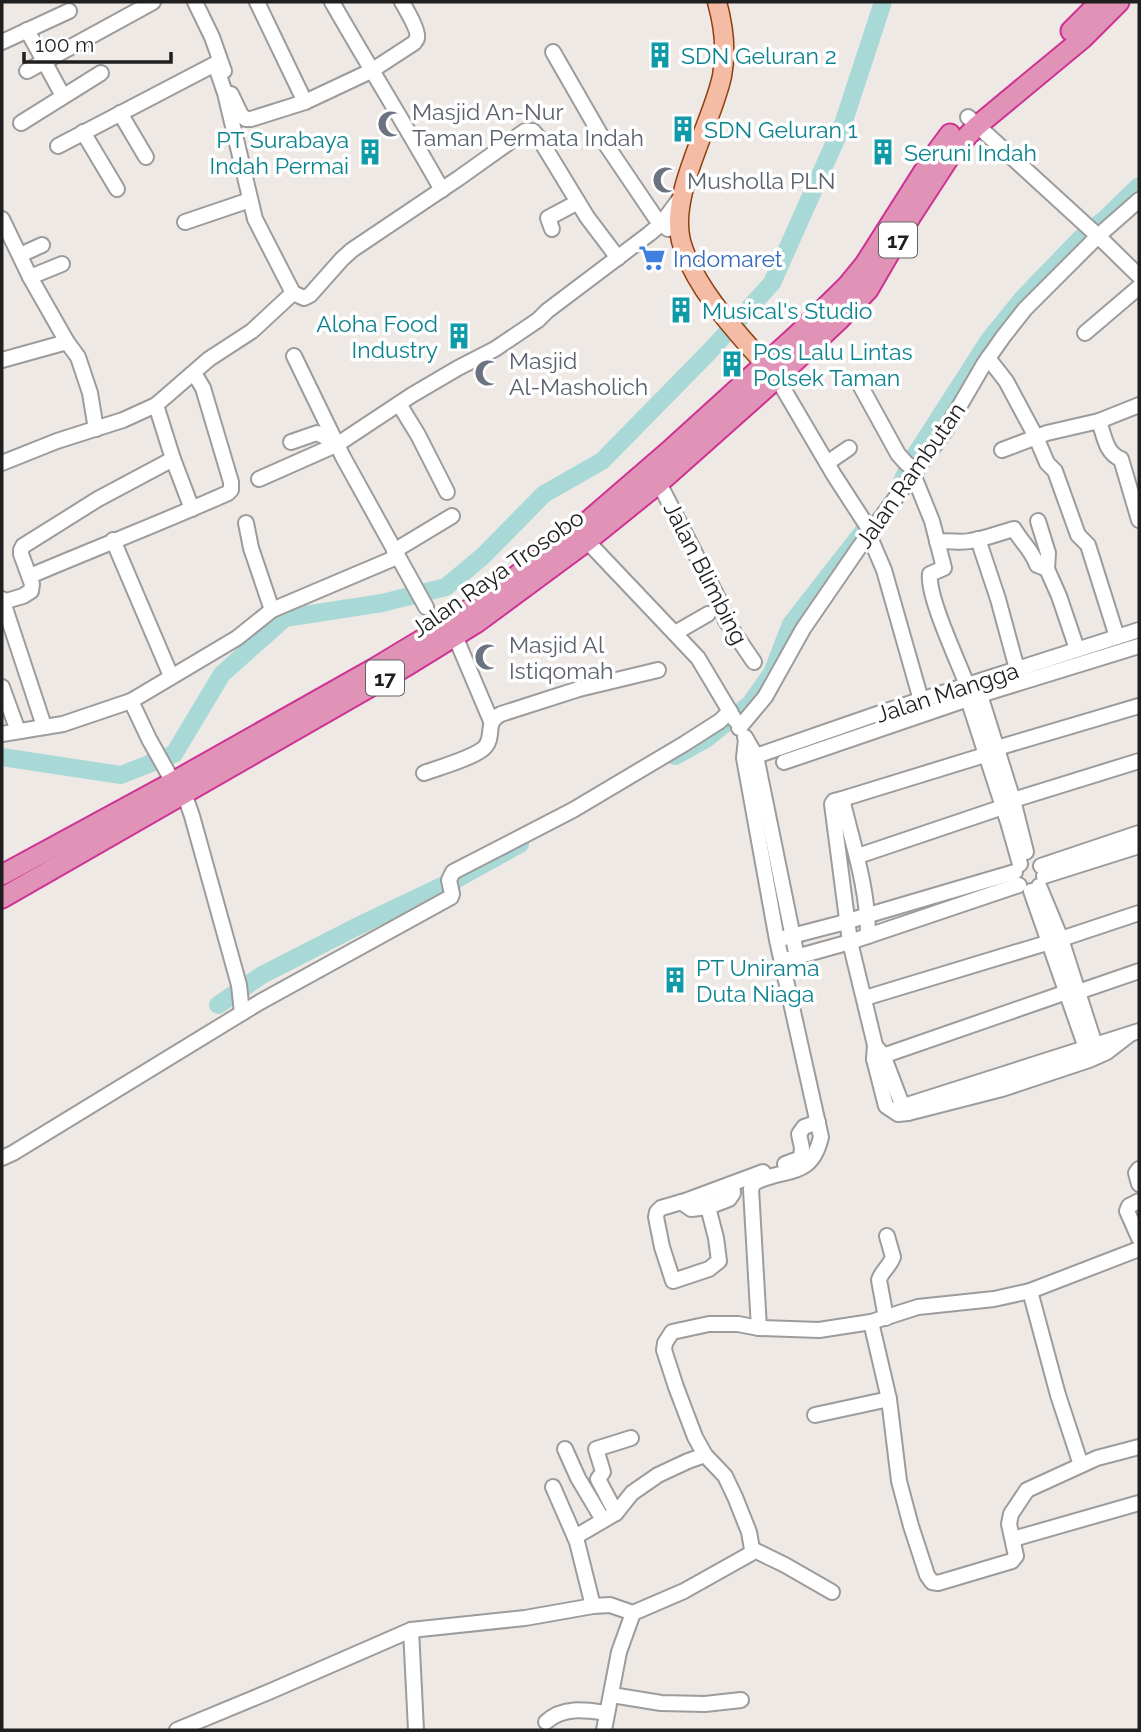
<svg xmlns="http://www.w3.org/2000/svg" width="1141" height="1732" viewBox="0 0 1141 1732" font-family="Raleway,sans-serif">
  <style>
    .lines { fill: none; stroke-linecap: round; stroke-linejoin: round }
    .river { stroke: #a9d9d7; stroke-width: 18 }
    .minor-casing { stroke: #9c9c9c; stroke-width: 18 }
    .major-casing { stroke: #8f3e0b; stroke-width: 21 }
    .highway-casing { stroke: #ce3293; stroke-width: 23 }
    .minor { stroke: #fff; stroke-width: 14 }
    .major { stroke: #f5bca5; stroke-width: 18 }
    .highway { stroke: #e193b7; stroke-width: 19 }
    .labels { text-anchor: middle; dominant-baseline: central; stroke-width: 7; stroke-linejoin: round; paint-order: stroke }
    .shield { fill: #fff; stroke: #626262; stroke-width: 2 }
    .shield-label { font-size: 21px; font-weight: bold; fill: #1f1f1f }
    .culture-label { font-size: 23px; fill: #0d838f; stroke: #fff; text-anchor: start }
    .worship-label { font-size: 23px; fill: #5b616d; stroke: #fff; text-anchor: start }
    .shop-label { font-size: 23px; fill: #366cbe; stroke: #fff; text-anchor: start }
    .street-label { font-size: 23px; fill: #1f1f1f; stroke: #fff }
  </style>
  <rect width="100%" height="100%" fill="#efe9e6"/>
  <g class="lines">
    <g class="river">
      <polyline points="902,481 912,460 989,340 1024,297 1081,238 1106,218 1139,186"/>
      <polyline points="675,756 706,739 750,704 772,673 791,624 862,533"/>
      <polyline points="2,757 121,775 174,754 222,674 285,618 382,603 446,587 483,556 544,494 602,461 709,352 772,283 843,124 883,2"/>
      <polyline points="218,1005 262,975 356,927 457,879 520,844"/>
    </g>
    <g class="minor-casing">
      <g id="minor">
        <polyline points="195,2 212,37 224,71"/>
        <polyline points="257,2 305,102"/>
        <path d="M 332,2 C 368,65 406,126 442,190"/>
        <polyline points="27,30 63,96"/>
        <polyline points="2,42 69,11"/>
        <polyline points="553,52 607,146 655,217 668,229"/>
        <polyline points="27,71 153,2"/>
        <path d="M 231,94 L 241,115 L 246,119 L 251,119 L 305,102 L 371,71 L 414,43 C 415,41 417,40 417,38 C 419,31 406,9 402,2"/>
        <polyline points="120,113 146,157"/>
        <polyline points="968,117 1098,236 1139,276"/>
        <polyline points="21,123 101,73"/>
        <polyline points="83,132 117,189"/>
        <polyline points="58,146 215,64 225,93 255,219 293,293"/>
        <polyline points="2,219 30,277 67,342 78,357 90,393 96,429"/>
        <polyline points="185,222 250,200"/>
        <polyline points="552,229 548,218 578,202"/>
        <polyline points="20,255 42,245"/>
        <polyline points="30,277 62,264"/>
        <polyline points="1085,333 1139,287"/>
        <polyline points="294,356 343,457 426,607"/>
        <polyline points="988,358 1006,381 1036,437 1047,463 1055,471 1078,535 1088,545 1117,637"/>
        <polyline points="2,360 67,342"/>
        <polyline points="777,378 834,475 871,532"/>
        <polyline points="860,385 898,454 906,463 916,471"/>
        <polyline points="399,404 418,435 447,492"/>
        <polyline points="156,405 173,459 192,509"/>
        <path d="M 1099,421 C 1104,435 1106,454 1121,459 L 1139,520"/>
        <polyline points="291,442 317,433 337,443"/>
        <polyline points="1002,450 1047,433 1099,421 1139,405"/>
        <polyline points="2,463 57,441 123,420 156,405 209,359 252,331 293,293 304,298 310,295 342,259 352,250 459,178 525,131 533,131 539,138 587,217 618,258"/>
        <polyline points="827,463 849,448"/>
        <path d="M 913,474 L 932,521 L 944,568 L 930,574 C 927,596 958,661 967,685"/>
        <polyline points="259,479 338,444 412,395 458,368 495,349 538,320 547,311 649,234 661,224 681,197"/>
        <polyline points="659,483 720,602 726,621 754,662"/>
        <polyline points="1038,521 1048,553 1047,569"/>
        <polyline points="246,523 251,548 272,610"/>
        <polyline points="868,536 872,542 884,570 921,700"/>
        <polyline points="978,539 998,599 1017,669"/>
        <polyline points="113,540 171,676"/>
        <polyline points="587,541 698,658 735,720"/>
        <path d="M 937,542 C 948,540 959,543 970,541 C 985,539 999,533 1014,529 C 1022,543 1032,550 1037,565 L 1047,569 L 1059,596 L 1077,649"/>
        <polyline points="394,551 452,516"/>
        <path d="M 30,576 C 96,548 163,522 228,493 L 231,490 L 231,482 L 203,388 L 194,373"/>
        <polyline points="2,599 44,726"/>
        <polyline points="3,602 23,596 31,591 32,584 21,554 21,550 23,546 98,499 173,459"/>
        <polyline points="675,633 708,614"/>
        <polyline points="455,636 491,721"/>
        <polyline points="2,687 18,731"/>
        <polyline points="980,695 1013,800 1026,852"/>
        <polyline points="968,699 1008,822 1020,864"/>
        <polyline points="131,701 149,739 173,782"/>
        <polyline points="739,728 765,697 803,629 858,549 945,431 984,364 1003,337 1025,309 1098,236 1139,200"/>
        <polyline points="2,734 63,724 131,701 237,638 272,610 397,557"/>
        <polyline points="745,737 756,756 797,957"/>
        <path d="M 746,739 L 744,758 L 777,940 L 821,1137 C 812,1176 791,1168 760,1180 L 754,1183 L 751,1189 L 759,1328"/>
        <polyline points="997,748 1139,706"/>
        <polyline points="756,756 880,713 1139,630"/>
        <polyline points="784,762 980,695 1139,646"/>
        <path d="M 424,773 C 438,768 476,757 485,747 C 495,736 484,722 501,714 L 579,689 L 658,670"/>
        <polyline points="184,793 192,816 239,985 242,1013"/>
        <polyline points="842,799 985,755"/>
        <polyline points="1013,800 1139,761"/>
        <polyline points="858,856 1003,807"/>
        <polyline points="1041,866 1139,833"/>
        <polyline points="1044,876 1139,846"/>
        <polyline points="1039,886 1061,939 1095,1045"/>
        <polyline points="1031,891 1086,1048"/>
        <path d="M 868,936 C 868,888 853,845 842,799 L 834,801 L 832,804 L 850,942 L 875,1045 L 874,1059 L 886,1106 L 898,1114 L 908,1113 L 1002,1089 L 1089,1060 L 1107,1052 L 1129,1035"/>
        <polyline points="784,938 838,924 1015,872"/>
        <polyline points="1061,939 1139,913"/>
        <polyline points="789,959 850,942 1019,885"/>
        <polyline points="1078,992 1139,971"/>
        <polyline points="865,998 1050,942"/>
        <polyline points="878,1049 883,1055 901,1102 905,1105 908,1113"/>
        <polyline points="874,1059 1067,992"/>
        <polyline points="910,1104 1139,1031"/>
        <polyline points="2,1158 13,1153 260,1002 451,897 452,894 449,880 453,872 573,810 684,744 720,721 730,711"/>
        <polyline points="785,1164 801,1158 802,1148 799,1134 804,1127 818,1122"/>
        <polyline points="1139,1169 1136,1173 1139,1184"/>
        <polyline points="1139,1201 1129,1206 1127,1211 1139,1238"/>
        <polyline points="681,1202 691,1209 708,1207 729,1199 733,1193 732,1184"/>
        <polyline points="708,1207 716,1238 719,1261 709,1269 673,1281 662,1247 656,1217 657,1212 661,1208 685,1201 763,1172"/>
        <polyline points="1030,1291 1058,1395 1081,1465"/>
        <path d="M 886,1318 L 879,1280 C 881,1272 890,1266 893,1257 L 887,1236"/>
        <polyline points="871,1322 889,1399 899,1481 911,1526 927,1575 932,1582 938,1583 1012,1561 1016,1556 1009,1524 1011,1514 1027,1490 1097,1458 1139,1447"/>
        <polyline points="815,1415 889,1399"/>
        <polyline points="565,1449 578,1478 603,1520"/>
        <polyline points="553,1487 577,1542 593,1606"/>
        <polyline points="616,1513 598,1479 603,1472 596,1449 631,1438"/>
        <polyline points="575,1537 616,1513 632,1493 658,1475 688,1461 705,1455"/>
        <polyline points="1013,1539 1139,1503"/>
        <polyline points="752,1549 785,1565 832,1592"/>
        <polyline points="411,1630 416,1730"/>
        <polyline points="612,1695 661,1703 705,1704 741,1700"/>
        <path d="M 546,1722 C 563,1706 586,1710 607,1713"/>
        <polyline points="177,1730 271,1691 411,1630 525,1618 593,1606 610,1605 633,1613"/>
        <polyline points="604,1730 619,1652 633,1613 684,1591 750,1554 752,1549 749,1532 735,1497 725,1476 705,1455 695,1437 676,1387 664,1350 665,1343 672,1332 709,1324 738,1324 759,1328 819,1330 871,1322 918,1307 994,1299 1030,1291 1139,1249"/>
      </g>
    </g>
    <g class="major-casing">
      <path id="major" d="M 717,2 C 724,27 727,50 722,76 C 712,124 669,193 681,241 C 694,289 741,337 773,373"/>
    </g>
    <g class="highway-casing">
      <g id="highway">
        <polyline points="1071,31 1100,2"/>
        <polyline points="2,875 173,782 375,668 438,630 488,597 573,534 668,452 798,334 847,286 865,264 933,157 950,134"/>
        <polyline points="2,898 408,665 476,623 587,541 659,483 777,378 840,319 868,290 911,216 954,150 977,126 1082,39 1119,2"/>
      </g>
    </g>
    <use href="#minor" class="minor"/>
    <use href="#major" class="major"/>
    <use href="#highway" class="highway"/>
  </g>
  <defs>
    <g id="building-bare" transform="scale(2.1)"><path d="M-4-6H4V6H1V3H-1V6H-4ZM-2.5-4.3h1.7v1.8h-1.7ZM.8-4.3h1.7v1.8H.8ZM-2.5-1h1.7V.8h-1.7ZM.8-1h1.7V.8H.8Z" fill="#0f9aa8" stroke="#fff" stroke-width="2.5" paint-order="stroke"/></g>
    <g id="mosque-bare" transform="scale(2.1)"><path d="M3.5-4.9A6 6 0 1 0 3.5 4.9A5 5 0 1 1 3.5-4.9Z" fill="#6b7280" stroke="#fff" stroke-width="2.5" paint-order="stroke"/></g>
    <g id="supermarket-bare" transform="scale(2.1)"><path d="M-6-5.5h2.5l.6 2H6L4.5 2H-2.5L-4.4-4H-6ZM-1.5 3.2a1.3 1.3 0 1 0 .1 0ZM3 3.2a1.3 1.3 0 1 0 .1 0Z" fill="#3f7fe0" stroke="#fff" stroke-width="2.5" paint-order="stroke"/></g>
  </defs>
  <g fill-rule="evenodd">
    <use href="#building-bare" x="660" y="55"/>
    <use href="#mosque-bare" x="391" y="124"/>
    <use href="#building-bare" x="683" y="129"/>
    <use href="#building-bare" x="370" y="152"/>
    <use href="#building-bare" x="883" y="152"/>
    <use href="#mosque-bare" x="666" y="180"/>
    <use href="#supermarket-bare" x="652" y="258"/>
    <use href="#building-bare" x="681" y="310"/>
    <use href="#building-bare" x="459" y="336"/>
    <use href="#building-bare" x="732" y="364"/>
    <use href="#mosque-bare" x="488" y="373"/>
    <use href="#mosque-bare" x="488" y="657"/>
    <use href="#building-bare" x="675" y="980"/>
  </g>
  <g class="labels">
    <g class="shield">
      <rect x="879" y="222.5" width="38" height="35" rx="5"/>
      <rect x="366" y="660.5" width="38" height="35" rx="5"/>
    </g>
    <g class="shield-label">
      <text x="898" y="240">17</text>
      <text x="385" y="678">17</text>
    </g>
    <g class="culture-label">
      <text x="681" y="55">SDN Geluran 2</text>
      <text x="704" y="129">SDN Geluran 1</text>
      <text x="349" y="139" text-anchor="end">PT Surabaya<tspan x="349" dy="26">Indah Permai</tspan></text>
      <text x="904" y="152">Seruni Indah</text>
      <text x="702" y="310">Musical's Studio</text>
      <text x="438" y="323" text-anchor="end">Aloha Food<tspan x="438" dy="26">Industry</tspan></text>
      <text x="753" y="351">Pos Lalu Lintas<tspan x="753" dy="26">Polsek Taman</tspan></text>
      <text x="696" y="967">PT Unirama<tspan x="696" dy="26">Duta Niaga</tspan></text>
    </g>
    <g class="worship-label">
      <text x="412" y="111">Masjid An-Nur<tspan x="412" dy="26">Taman Permata Indah</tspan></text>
      <text x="687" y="180">Musholla PLN</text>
      <text x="509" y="360">Masjid<tspan x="509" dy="26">Al-Masholich</tspan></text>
      <text x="509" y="644">Masjid Al<tspan x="509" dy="26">Istiqomah</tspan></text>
    </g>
    <g class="shop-label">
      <text x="673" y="258">Indomaret</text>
    </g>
    <g class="street-label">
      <text transform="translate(910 475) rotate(-55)">Jalan Rambutan</text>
      <text transform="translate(497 573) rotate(-35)">Jalan Raya Trosobo</text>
      <text transform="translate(706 573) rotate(63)">Jalan Blimbing</text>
      <text transform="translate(947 692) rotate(-18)">Jalan Mangga</text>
    </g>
  </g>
  <rect width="1141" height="1732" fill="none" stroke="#1f1f1f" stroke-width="7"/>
  <path d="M24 52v10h147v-10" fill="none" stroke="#1f1f1f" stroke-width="3.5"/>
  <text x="35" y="52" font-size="21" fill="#1f1f1f" stroke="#ffffff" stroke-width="5" paint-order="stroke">100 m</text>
</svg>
